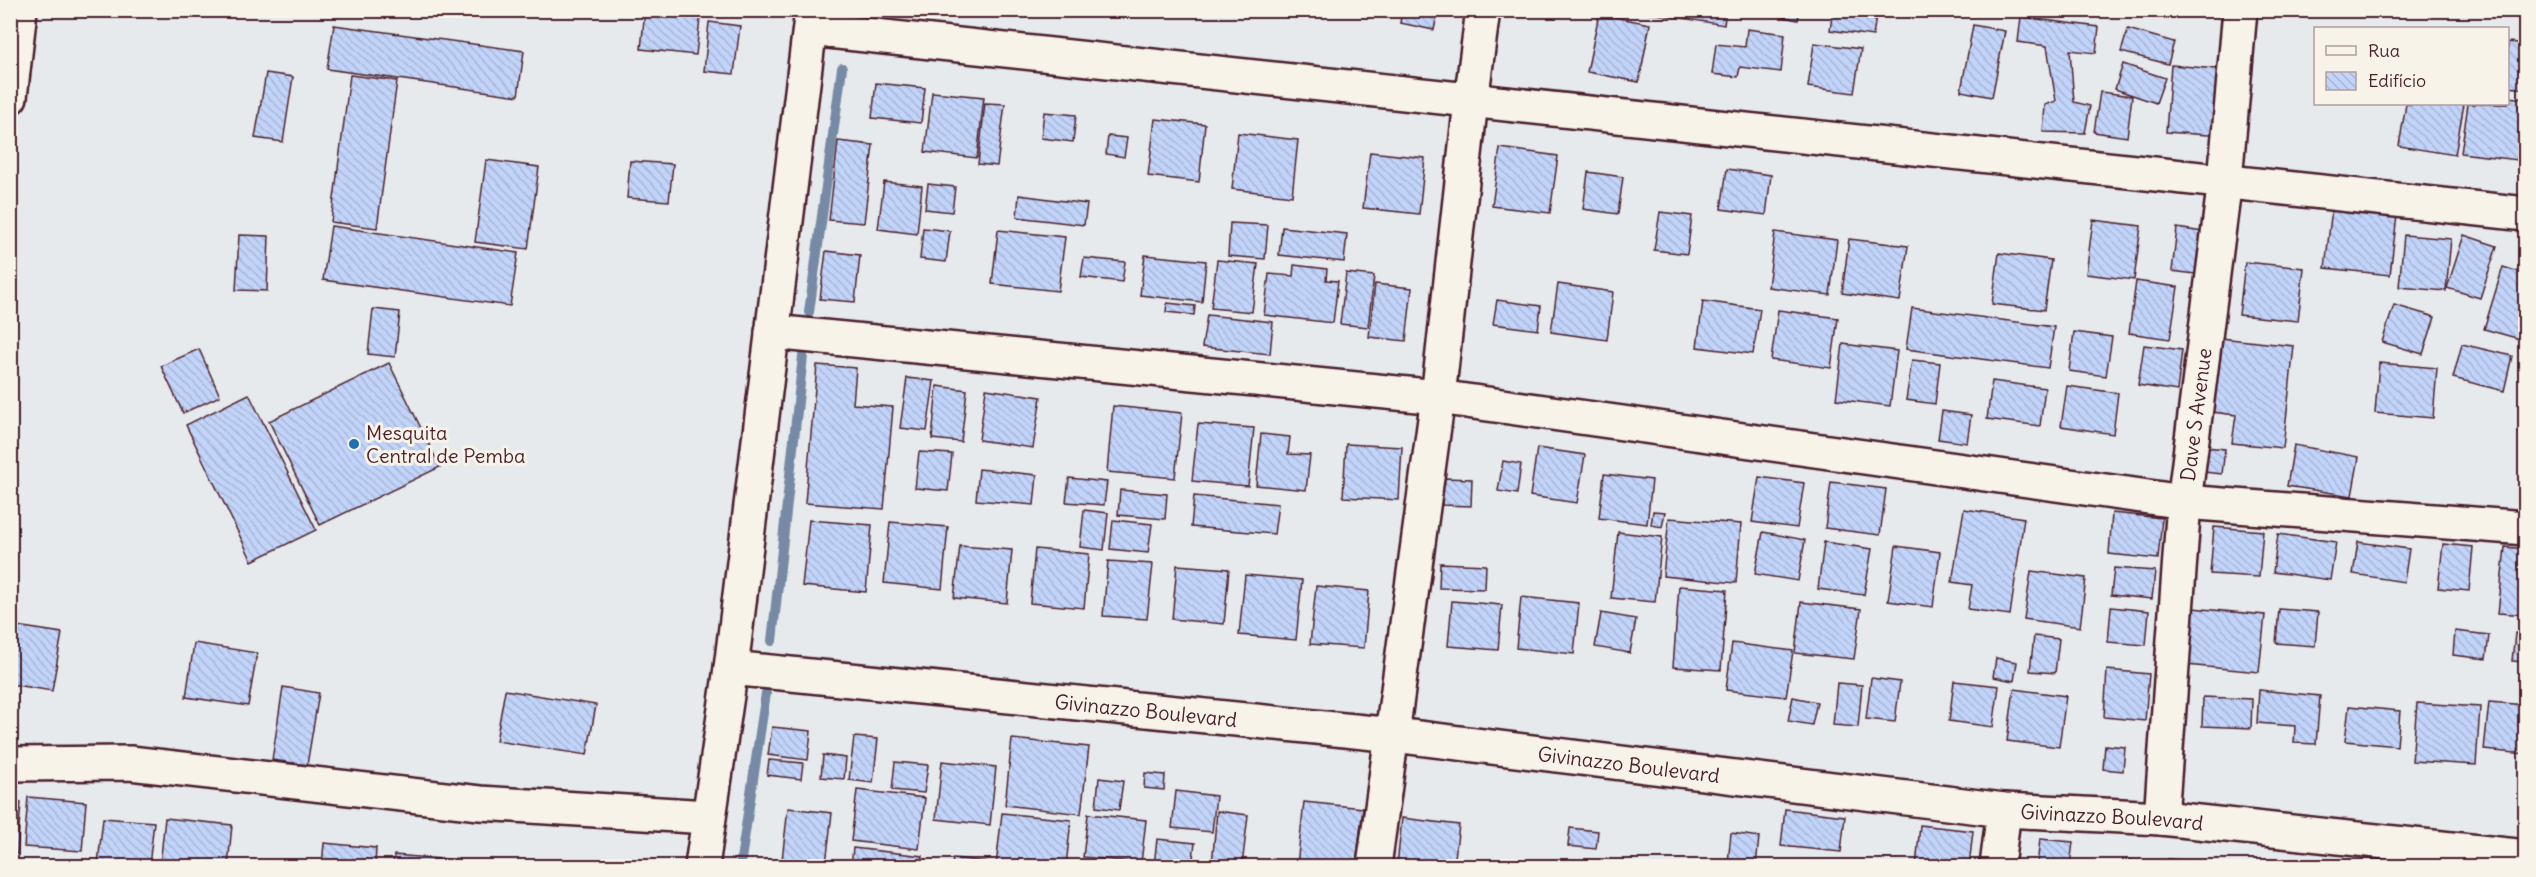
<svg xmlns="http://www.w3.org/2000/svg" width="2536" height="877" font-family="Delius,sans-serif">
	<defs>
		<pattern id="building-back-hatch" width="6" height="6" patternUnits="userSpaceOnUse" patternTransform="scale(1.5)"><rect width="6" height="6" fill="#c2d4fa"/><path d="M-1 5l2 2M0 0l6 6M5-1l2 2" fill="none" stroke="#a8b6d6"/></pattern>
	</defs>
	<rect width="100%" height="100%" fill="#e7eaed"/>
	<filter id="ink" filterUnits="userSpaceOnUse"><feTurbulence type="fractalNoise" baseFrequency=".0167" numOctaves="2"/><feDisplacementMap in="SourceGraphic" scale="12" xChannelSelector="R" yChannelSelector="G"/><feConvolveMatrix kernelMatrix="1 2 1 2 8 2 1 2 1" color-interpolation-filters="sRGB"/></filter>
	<g filter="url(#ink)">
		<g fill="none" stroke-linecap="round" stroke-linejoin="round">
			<!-- stream -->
			<g stroke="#778aa5" stroke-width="10">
				<path d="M809 312 842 68"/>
				<path d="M772 641 803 356"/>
				<path d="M740 866 766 693"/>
			</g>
		</g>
		<!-- building -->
		<g fill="url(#building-back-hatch)" stroke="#4a1f2b" stroke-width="1.5">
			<path d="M645 10H701L696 55 641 49Z"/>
			<path d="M1402 10H1438L1434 30 1400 23Z"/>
			<path d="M1633 10H1726L1724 25Z"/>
			<path d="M1752 10H1800L1798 20Z"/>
			<path d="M1833 10H1877L1873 36 1830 30Z"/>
			<path d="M2492 10H2526V17Z"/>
			<path d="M1599 14 1650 24 1639 82 1587 72Z"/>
			<path d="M2021 17 2099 27 2096 53 2070 50 2074 102 2090 106 2085 133 2043 132 2045 105 2056 101 2047 46 2018 42Z"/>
			<path d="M709 22 740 26 734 74 704 71Z"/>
			<path d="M334 25 524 51 518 96 327 69Z"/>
			<path d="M1973 25 2005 31 1992 97 1961 91Z"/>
			<path d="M1747 29 1785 34 1781 72 1740 67 1738 77 1712 74 1716 44 1745 47Z"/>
			<path d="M2128 29 2174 42 2168 64 2121 52Z"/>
			<path d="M2508 42 2526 44V89L2508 87Z"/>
			<path d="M1814 43 1861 49 1854 93 1808 87Z"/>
			<path d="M2123 64 2165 78 2156 103 2115 89Z"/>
			<path d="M2171 65 2228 70 2222 136 2166 132Z"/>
			<path d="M266 73 293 77 283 142 255 138Z"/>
			<path d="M350 75 397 81 377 228 331 222Z"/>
			<path d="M876 83 925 88 921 123 872 118Z"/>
			<path d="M932 92 984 97 977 158 925 152Z"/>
			<path d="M2100 92 2132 96 2127 137 2094 132Z"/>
			<path d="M2508 97 2526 99V161L2461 153 2468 104H2508Z"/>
			<path d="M985 103 1005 104 997 166 978 164Z"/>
			<path d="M2406 104H2464L2455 155 2399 146Z"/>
			<path d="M1044 112 1076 115 1073 142 1041 138Z"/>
			<path d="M1155 119 1205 124 1199 182 1148 176Z"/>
			<path d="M1238 133 1298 140 1292 196 1232 189Z"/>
			<path d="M1108 136 1127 138 1124 157 1106 154Z"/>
			<path d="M838 141 873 145 864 223 829 220Z"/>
			<path d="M1500 148 1558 156 1550 213 1492 206Z"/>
			<path d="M1370 152 1425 158 1419 214 1363 208Z"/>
			<path d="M486 160 539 167 528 249 475 242Z"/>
			<path d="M630 161 673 164 669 201 627 198Z"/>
			<path d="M1727 169 1771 175 1766 215 1721 209Z"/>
			<path d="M1588 172 1623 177 1618 214 1583 209Z"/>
			<path d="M884 182 922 186 917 234 878 229Z"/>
			<path d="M928 184 955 187 952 212 925 209Z"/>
			<path d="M1019 195 1087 204 1084 225 1017 217Z"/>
			<path d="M2332 208 2397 215 2390 275 2325 268Z"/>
			<path d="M1660 212 1692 216 1687 254 1654 250Z"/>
			<path d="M2093 220 2141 226 2134 280 2086 274Z"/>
			<path d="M1230 223 1268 225 1265 259 1228 256Z"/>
			<path d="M331 226 518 253 510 306 323 280Z"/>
			<path d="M1282 227 1347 234 1344 262 1279 255Z"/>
			<path d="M923 228 950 231 946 262 920 259Z"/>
			<path d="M2177 228 2209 233 2203 275 2172 271Z"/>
			<path d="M998 230 1065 237 1058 291 992 284Z"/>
			<path d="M1775 232 1837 240 1830 295 1768 287Z"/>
			<path d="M239 235 269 236 267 291 236 290Z"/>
			<path d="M2404 235 2451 239 2446 291 2399 287Z"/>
			<path d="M2464 235 2497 246 2480 298 2447 288Z"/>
			<path d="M1849 239 1908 246 1900 301 1842 293Z"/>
			<path d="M826 251 860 255 855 302 820 299Z"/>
			<path d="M1999 253 2051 260 2044 310 1992 304Z"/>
			<path d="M1145 255 1206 261 1202 302 1140 295Z"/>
			<path d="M1084 258 1125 262 1122 282 1081 277Z"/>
			<path d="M1217 260 1258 264 1252 312 1211 308Z"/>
			<path d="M2245 262 2304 268 2298 321 2239 315Z"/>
			<path d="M1294 265 1327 269 1326 280 1338 281 1333 323 1264 315 1269 274 1293 276Z"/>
			<path d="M2503 267 2526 274V320L2520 339 2484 329Z"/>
			<path d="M1346 273 1374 276 1368 327 1340 324Z"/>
			<path d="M2136 281 2178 287 2170 339 2129 333Z"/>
			<path d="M1375 284 1412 288 1406 341 1369 337Z"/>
			<path d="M1558 284 1613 292 1607 340 1551 332Z"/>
			<path d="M1497 300 1541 306 1538 330 1493 324Z"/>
			<path d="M1703 301 1760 309 1753 354 1697 347Z"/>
			<path d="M1167 303 1195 306 1194 315 1166 312Z"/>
			<path d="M2394 305 2435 317 2423 354 2382 342Z"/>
			<path d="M1912 308 2054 327 2048 368 1906 349Z"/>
			<path d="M373 309 400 312 395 357 368 354Z"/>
			<path d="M1778 310 1838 318 1831 368 1771 360Z"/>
			<path d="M1207 315 1273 322 1270 354 1202 347Z"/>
			<path d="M2074 332 2112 337 2106 376 2069 371Z"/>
			<path d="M2220 338 2294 346 2283 448 2232 443 2236 415 2212 412Z"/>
			<path d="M1843 344 1897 351 1890 406 1836 399Z"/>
			<path d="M2462 344 2512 356 2504 391 2453 378Z"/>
			<path d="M2144 345 2182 350 2177 391 2138 385Z"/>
			<path d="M199 349 220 396 183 413 161 366Z"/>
			<path d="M1912 360 1940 363 1935 404 1906 400Z"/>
			<path d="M389 363 440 467 320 525 269 421Z"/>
			<path d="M2379 363 2437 368 2433 418 2375 413Z"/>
			<path d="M817 365 856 368 853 404 893 407 884 509 805 503Z"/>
			<path d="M907 378 934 381 927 431 900 428Z"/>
			<path d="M1992 381 2045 388 2040 426 1987 419Z"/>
			<path d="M937 386 967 390 961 442 932 439Z"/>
			<path d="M2067 386 2118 393 2113 434 2061 426Z"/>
			<path d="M986 389 1041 397 1033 448 979 440Z"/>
			<path d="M249 394 316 530 252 561 186 425Z"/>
			<path d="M1113 406 1182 413 1175 478 1107 472Z"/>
			<path d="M1942 411 1971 415 1967 443 1938 439Z"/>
			<path d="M1198 424 1254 428 1248 486 1192 481Z"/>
			<path d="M1261 434 1290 437 1288 454 1310 455 1306 490 1256 485Z"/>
			<path d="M1346 444 1402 447 1399 500 1343 497Z"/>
			<path d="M2294 445 2359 457 2352 496 2287 486Z"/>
			<path d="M2196 446 2225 449 2222 474 2194 471Z"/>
			<path d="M1537 448 1585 455 1577 503 1530 496Z"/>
			<path d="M919 452 952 454 948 491 915 488Z"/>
			<path d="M1503 461 1521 464 1517 494 1498 491Z"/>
			<path d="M979 469 1037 475 1034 505 976 500Z"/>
			<path d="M1604 474 1652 480 1647 524 1599 518Z"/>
			<path d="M1759 477 1804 483 1797 528 1752 522Z"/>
			<path d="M1069 478 1107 482 1104 505 1066 502Z"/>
			<path d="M1444 478 1472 479 1471 506 1442 505Z"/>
			<path d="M1831 482 1886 489 1880 535 1825 528Z"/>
			<path d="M1120 490 1167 494 1165 519 1118 515Z"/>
			<path d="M1194 496 1278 504 1274 534 1191 527Z"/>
			<path d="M1964 509 2024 518 2010 615 1968 609 1972 585 1952 582Z"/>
			<path d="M1084 510 1108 513 1104 550 1080 547Z"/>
			<path d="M1653 511 1665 512 1662 527 1651 525Z"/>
			<path d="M2112 513 2162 518 2158 559 2109 554Z"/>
			<path d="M1669 518 1741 524 1736 583 1663 576Z"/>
			<path d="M809 520 872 525 866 592 802 586Z"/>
			<path d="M1113 520 1152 524 1148 553 1110 549Z"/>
			<path d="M890 522 948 527 942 589 884 583Z"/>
			<path d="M2214 527 2263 531 2259 577 2210 574Z"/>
			<path d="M1618 532 1662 537 1655 602 1611 598Z"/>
			<path d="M1763 532 1805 540 1798 581 1755 574Z"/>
			<path d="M2278 534 2336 542 2330 580 2273 572Z"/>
			<path d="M1824 542 1872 549 1864 595 1818 589Z"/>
			<path d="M2358 542 2409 549 2404 582 2353 574Z"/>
			<path d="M2443 544 2473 547 2469 591 2438 588Z"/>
			<path d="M960 546 1012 550 1007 603 954 598Z"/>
			<path d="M1896 546 1940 552 1933 607 1888 601Z"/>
			<path d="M2505 547 2526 549V615L2498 613Z"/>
			<path d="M1035 549 1089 554 1084 608 1030 603Z"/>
			<path d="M1108 561 1153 564 1147 619 1103 616Z"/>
			<path d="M1440 563 1486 565 1485 589 1439 588Z"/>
			<path d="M1177 565 1229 569 1224 624 1172 619Z"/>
			<path d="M2114 568 2155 571 2152 599 2111 595Z"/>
			<path d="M2031 571 2086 578 2080 627 2024 619Z"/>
			<path d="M1245 575 1302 580 1296 640 1239 635Z"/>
			<path d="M1316 586 1369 591 1364 648 1310 644Z"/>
			<path d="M1679 586 1727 590 1721 670 1673 667Z"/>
			<path d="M1521 597 1579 603 1574 654 1516 648Z"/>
			<path d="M1452 601 1502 605 1498 650 1448 646Z"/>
			<path d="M1801 602 1861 609 1854 659 1795 653Z"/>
			<path d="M2111 607 2149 611 2146 645 2108 642Z"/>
			<path d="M2192 608 2265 615 2259 672 2186 665Z"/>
			<path d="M2279 609 2318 612 2315 646 2276 643Z"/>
			<path d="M1601 613 1636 619 1630 653 1595 647Z"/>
			<path d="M10 625 62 633 52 691 10 684Z"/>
			<path d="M2455 631 2489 635 2486 659 2453 655Z"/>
			<path d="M2515 633 2526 634V662L2512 661Z"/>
			<path d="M2034 636 2059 639 2055 673 2030 671Z"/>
			<path d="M194 643 257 653 248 706 186 697Z"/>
			<path d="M1732 643 1793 651 1786 697 1726 690Z"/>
			<path d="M1996 658 2017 662 2014 681 1993 677Z"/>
			<path d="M2107 670 2149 674 2145 721 2104 717Z"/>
			<path d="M1871 678 1900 682 1895 722 1866 719Z"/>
			<path d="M1954 681 1999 686 1993 727 1949 721Z"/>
			<path d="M1837 683 1862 685 1858 727 1833 725Z"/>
			<path d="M283 687 319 693 307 765 272 760Z"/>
			<path d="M2014 689 2066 696 2059 747 2007 741Z"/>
			<path d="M505 690 596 705 587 755 496 741Z"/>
			<path d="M2259 690 2320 696 2316 744 2294 743 2295 726 2257 723Z"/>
			<path d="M1793 697 1817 702 1812 725 1788 721Z"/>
			<path d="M2203 697 2252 699 2251 728 2202 726Z"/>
			<path d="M2489 702 2526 705V754L2484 750Z"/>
			<path d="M2417 703 2480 707 2476 765 2412 761Z"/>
			<path d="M2349 706 2400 711 2397 746 2345 741Z"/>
			<path d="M772 727 811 731 808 760 768 755Z"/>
			<path d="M854 737 878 739 873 783 849 780Z"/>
			<path d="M1012 739 1089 747 1081 814 1005 805Z"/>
			<path d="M2105 745 2125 747 2123 771 2103 769Z"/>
			<path d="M823 755 846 758 844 779 821 777Z"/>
			<path d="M769 760 803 763 801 779 767 775Z"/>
			<path d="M942 761 996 767 990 825 936 819Z"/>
			<path d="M895 762 928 765 924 793 892 790Z"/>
			<path d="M1145 773 1165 775 1164 790 1144 788Z"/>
			<path d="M1099 778 1123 781 1119 810 1096 807Z"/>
			<path d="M857 790 925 798 919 849 851 841Z"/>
			<path d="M1176 791 1216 796 1212 832 1172 828Z"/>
			<path d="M28 797 86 802 82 851 24 847Z"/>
			<path d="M10 801 21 802 17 854H10Z"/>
			<path d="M1304 802 1363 808 1356 866 1297 865Z"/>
			<path d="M788 808 832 813 826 864 782 860Z"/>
			<path d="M1785 809 1845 816 1841 852 1781 846Z"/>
			<path d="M1217 811 1248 815 1242 866 1212 864Z"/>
			<path d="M1002 813 1071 820 1066 866H996Z"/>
			<path d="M1088 814 1146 820 1141 863 1083 857Z"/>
			<path d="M103 818 154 822 149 866 98 864Z"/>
			<path d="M165 818 232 825 228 866H160Z"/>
			<path d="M1402 818 1459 825 1454 866H1397Z"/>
			<path d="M1920 825 1973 831 1969 866H1916Z"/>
			<path d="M1570 828 1598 831 1596 849 1568 846Z"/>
			<path d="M1731 833 1759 837 1756 866 1728 863Z"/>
			<path d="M1157 839 1195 843 1192 866H1154Z"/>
			<path d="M2040 839 2073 842 2070 866H2037Z"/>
			<path d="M324 843 376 848 375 866H322Z"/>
			<path d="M853 848 923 856 921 866H851Z"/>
			<path d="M394 855 452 860 451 866H393Z"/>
			<path d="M953 858 987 862V866H952Z"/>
			<path d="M2168 859 2221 864 2220 866H2168Z"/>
			<path d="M2129 860 2143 862 2142 866H2128Z"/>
		</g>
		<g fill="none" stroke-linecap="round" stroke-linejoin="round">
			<defs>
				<g id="street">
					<path d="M810 29 2526 214"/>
					<path d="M10 97 20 10"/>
					<path d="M772 332 1438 397 2184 502 2526 528"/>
					<path id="s1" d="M731 668 1394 735 2004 810 2161 818 2526 857"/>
					<path d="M10 764 130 763 480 803 708 817"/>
					<path id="s2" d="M2161 818 2184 502 2225 180 2240 10"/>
					<path d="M1374 866 1438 397 1471 101 1483 10"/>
					<path d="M1997 866 2004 810"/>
				</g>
				<path id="secondary" d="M702 866 731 668 812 10"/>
			</defs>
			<!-- street casing -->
			<use href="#street" stroke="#4a1f2b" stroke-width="38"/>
			<!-- secondary casing -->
			<use href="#secondary" stroke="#4a1f2b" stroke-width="38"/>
			<!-- street -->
			<use href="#street" stroke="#f7f3e8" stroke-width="33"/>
			<!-- secondary -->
			<use href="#secondary" stroke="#f7f3e8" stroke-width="33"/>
		</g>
	</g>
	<!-- markers -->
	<circle fill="#1f6fb2" stroke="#f7f3e8" stroke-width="2" cx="354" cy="444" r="6"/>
	<g text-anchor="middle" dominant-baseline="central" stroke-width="6" stroke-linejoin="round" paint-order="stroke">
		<!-- street labels -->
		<g font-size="20" fill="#4a1f2b" stroke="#f7f3e8">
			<text stroke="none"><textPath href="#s2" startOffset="405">Dave S Avenue</textPath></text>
			<text stroke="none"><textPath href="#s1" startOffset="417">Givinazzo Boulevard</textPath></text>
			<text stroke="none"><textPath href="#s1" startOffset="903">Givinazzo Boulevard</textPath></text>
			<text stroke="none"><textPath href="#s1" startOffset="1389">Givinazzo Boulevard</textPath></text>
		</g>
		<!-- poi labels -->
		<g font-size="20" fill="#4a1f2b" stroke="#f7f3e8" text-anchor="start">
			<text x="366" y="432">Mesquita<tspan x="366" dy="23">Central de Pemba</tspan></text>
		</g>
	</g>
	<!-- margin -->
	<rect width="2536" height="877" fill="none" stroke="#f7f3e8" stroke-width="36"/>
	<rect x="18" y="18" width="2500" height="841" fill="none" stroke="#4a1f2b" stroke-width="2" filter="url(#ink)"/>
	<!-- legend -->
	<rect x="2314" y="27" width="195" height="78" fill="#f7f3e8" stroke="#b29e9c" stroke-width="1.5"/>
	<rect x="2326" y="46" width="30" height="9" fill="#f7f3e8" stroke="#b29e9c" stroke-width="1.5"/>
	<text x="2368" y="57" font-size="18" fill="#4a1f2b">Rua</text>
	<rect x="2326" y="72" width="30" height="18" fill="url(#building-back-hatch)" stroke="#b29e9c" stroke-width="1.5"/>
	<text x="2368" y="87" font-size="18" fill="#4a1f2b">Edifício</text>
</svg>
